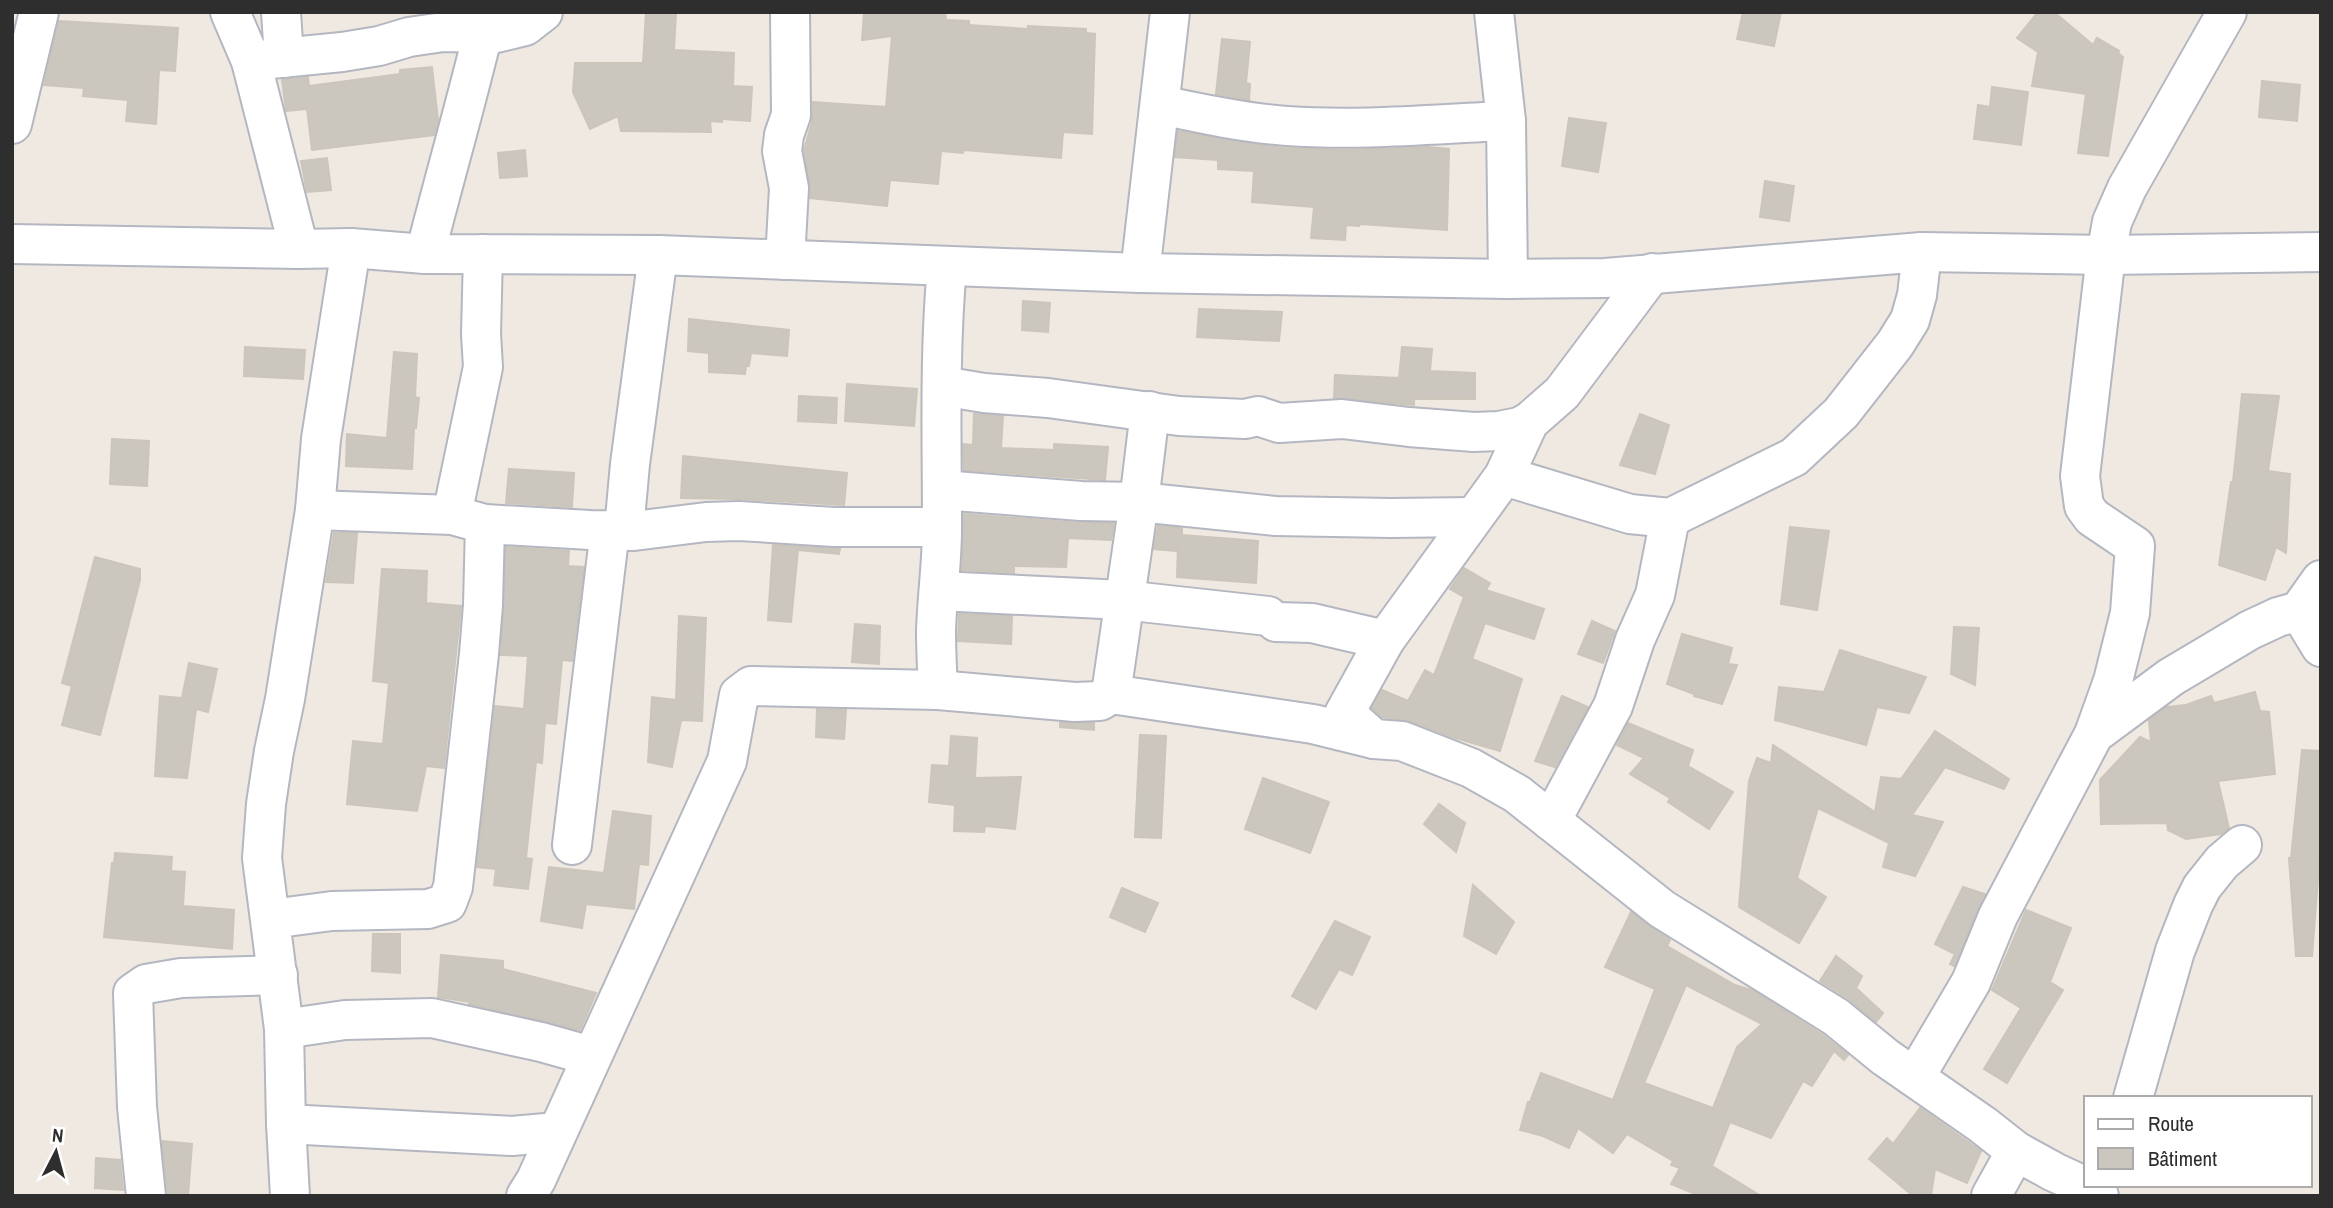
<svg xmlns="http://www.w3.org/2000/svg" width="2333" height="1208" font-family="'Archivo Narrow',sans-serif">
	<rect width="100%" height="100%" fill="#efe9e1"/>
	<!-- building -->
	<g fill="#cbc7bf" stroke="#cbc5ba" stroke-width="2" fill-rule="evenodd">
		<path d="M646 12H676L674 50 734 53 733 86 752 87 750 121 722 119V122L710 121 711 132 621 131 618 116 590 129 573 92 575 63H643Z"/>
		<path d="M864 12H945L946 20 969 21V25L1028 29V26L1086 29V33L1095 34 1092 134 1063 132 1061 158 964 150 963 153 941 151 938 184 890 180 887 206 810 198V184L804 150 812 122 813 102 886 107 892 36 862 40Z"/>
		<path d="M1743 12H1781L1774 46 1737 39Z"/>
		<path d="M2038 12H2054L2093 45 2097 38 2119 51 2118 53 2123 57 2108 156 2078 153 2086 94 2032 86 2038 52 2017 38Z"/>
		<path d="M59 21 178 28 175 71 159 70 156 124 126 121 128 100 83 96 84 88 44 85Z"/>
		<path d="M1222 39 1250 42 1246 83 1250 84 1249 100 1216 94Z"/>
		<path d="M432 67 438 120 434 135 312 150 307 109 286 111 282 80 308 77 309 86 400 74V70Z"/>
		<path d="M2262 81 2300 85 2297 121 2259 117Z"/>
		<path d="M1992 87 2028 92 2021 145 1974 139 1978 105 1990 107Z"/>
		<path d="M1569 118 1606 123 1598 172 1562 166Z"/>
		<path d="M1178 131 1236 142 1285 148 1342 150 1427 147 1449 149 1447 230 1360 224 1359 226 1346 225 1345 240 1311 238 1314 207 1252 202 1254 171 1218 169V160L1175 157Z"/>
		<path d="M525 150 527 176 500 178 498 153Z"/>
		<path d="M327 158 331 190 307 192 301 161Z"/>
		<path d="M1765 181 1794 186 1789 221 1760 217Z"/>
		<path d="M1023 301 1050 303 1048 332 1022 330Z"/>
		<path d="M1199 309 1282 312 1279 341 1197 337Z"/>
		<path d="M689 319 789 330 787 356 751 353 749 366H746L745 374 709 372V353L688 351Z"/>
		<path d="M245 347 305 350 303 379 244 376Z"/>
		<path d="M1402 347 1432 349 1430 371 1475 373V399H1414V405L1334 398 1335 375 1399 378Z"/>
		<path d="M394 352 417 354 415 397 419 398 416 428H414L412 469 346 466 347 434 387 438Z"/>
		<path d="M847 384 917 389 914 426 845 421Z"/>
		<path d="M2242 394 2279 396 2268 471 2290 474 2286 553 2276 547 2265 580 2219 565 2231 482H2233Z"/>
		<path d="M799 396 837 398 836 423 798 421Z"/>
		<path d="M974 414 1003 416 1001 448 1054 450V444L1108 447 1105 480 964 470 963 444 973 445Z"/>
		<path d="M1640 414 1669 425 1655 474 1620 465Z"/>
		<path d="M112 439 149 441 147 486 110 484Z"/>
		<path d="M683 456 847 473 844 505 740 499 681 498Z"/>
		<path d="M509 469 574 473 572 507 506 503Z"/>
		<path d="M964 514 1079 523H1114L1111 540 1068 538 1066 567 1014 566V573L962 570Z"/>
		<path d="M1158 526 1182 528V535L1258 541 1256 583 1177 577 1178 543 1176 551 1154 549Z"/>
		<path d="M1790 527 1829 531 1817 610 1781 604Z"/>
		<path d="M334 533H357L353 583 326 582Z"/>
		<path d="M773 545 840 549 839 554 798 550 791 622 768 620Z"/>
		<path d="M506 547 569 551 568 566 584 567 572 661 562 660 556 724 545 723 542 763 536 762 526 858 532 859 528 889 494 885 496 869 477 867 495 706 524 709 528 656 501 655Z"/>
		<path d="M95 557 140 569V580L100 735 62 725 72 686 62 683Z"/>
		<path d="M1464 568 1490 583 1486 590 1544 609 1534 639 1485 623 1472 659 1522 679 1500 751 1452 737 1410 721 1382 717 1372 708 1382 690 1408 701 1425 670 1434 675 1464 597 1450 589Z"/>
		<path d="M382 569 427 571 426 603 461 606 444 768 426 766 417 811 347 804 353 741 383 744 389 683 373 681Z"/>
		<path d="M959 614 1012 616 1011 644 958 641Z"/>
		<path d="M679 616 706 618 702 721 681 720 672 767 648 762 652 697 676 700Z"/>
		<path d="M1592 621 1615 631 1603 663 1578 654Z"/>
		<path d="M855 624 880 626 879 664 852 662Z"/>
		<path d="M1954 627 1979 628 1975 685 1951 674Z"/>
		<path d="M1682 634 1732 648 1728 664 1737 665 1722 704 1694 696V694L1667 684Z"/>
		<path d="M1840 650 1926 677 1909 713 1877 707 1866 745 1775 720 1779 687 1824 692Z"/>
		<path d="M189 663 217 669 208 712 196 709 187 778 155 776 160 696 182 698Z"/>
		<path d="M2255 692 2260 711 2269 712 2275 774 2218 781 2229 828 2221 834 2186 839 2168 830 2167 823 2101 824 2100 780 2140 737 2151 742 2149 720 2167 707 2186 705 2211 696 2214 703Z"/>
		<path d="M1562 696 1588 707 1555 767 1535 761Z"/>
		<path d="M817 709 846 710 844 739 816 737Z"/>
		<path d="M1060 723H1094V730L1060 727Z"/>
		<path d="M1628 723 1693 750 1688 766 1733 792 1709 829 1668 802 1670 798 1630 774 1644 758 1617 745Z"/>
		<path d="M1935 731 2009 779 2004 789 1945 767 1912 815 1943 822 1915 876 1883 867 1889 843 1818 808 1797 878 1826 897 1799 943 1739 907 1749 781 1757 758 1771 763 1773 745 1875 812 1881 777 1901 779Z"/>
		<path d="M1140 735 1166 736 1161 838 1135 837Z"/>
		<path d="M951 736 977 738 975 778 1021 777 1015 829 985 826 984 832 954 831 955 805 929 802 932 765 949 766Z"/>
		<path d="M2302 750 2321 751V840L2312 956H2296L2289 858H2291Z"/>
		<path d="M1263 778 1329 802 1310 853 1245 829Z"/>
		<path d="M1439 804 1465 823 1456 852 1424 824Z"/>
		<path d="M613 811 651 816 648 865 639 864 634 909 586 904 582 928 541 921 549 867 604 873Z"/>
		<path d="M115 853 172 857 171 871 185 872 183 906 234 910 232 949 104 937 112 863H114Z"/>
		<path d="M1473 885 1514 922 1496 954 1464 936Z"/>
		<path d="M1963 887 1985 894 1954 966 1950 964 1955 954 1935 944Z"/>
		<path d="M1122 888 1158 903 1145 932 1110 917Z"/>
		<path d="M2026 910 2071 928 2050 982 2063 990 2007 1083 1984 1069 2021 1008 1992 990Z"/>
		<path d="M1631 912 1670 940 1667 946 1735 985 1751 990 1823 1035 1848 1055 1844 1060 1834 1051 1812 1086 1803 1081 1771 1138 1730 1122 1712 1166 1761 1196H1700L1671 1184 1680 1168 1671 1165 1673 1161 1627 1134 1613 1153 1578 1128 1569 1148 1543 1136 1520 1130 1528 1102H1530L1541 1073 1613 1100 1655 989 1605 967ZM1686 985 1762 1024 1737 1047 1713 1108 1644 1083Z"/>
		<path d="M1335 921 1370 937 1352 975 1339 969 1316 1009 1292 996Z"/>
		<path d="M373 934H400V973L372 971Z"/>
		<path d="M441 955 503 961V969L596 993 580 1030 469 1004 470 1002 438 997Z"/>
		<path d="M1836 956 1862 976 1856 988 1883 1013 1876 1022 1850 1000 1820 981Z"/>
		<path d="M1920 1108 1981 1151 1967 1183 1935 1169 1931 1196H1913L1869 1159 1887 1138 1893 1144Z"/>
		<path d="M162 1141 192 1144 188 1196H168Z"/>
		<path d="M96 1158 120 1160 123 1190 95 1188Z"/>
	</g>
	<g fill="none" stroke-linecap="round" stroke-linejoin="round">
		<defs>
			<g id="minor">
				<path d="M230 12 251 61 299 249"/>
				<path d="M281 12 284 58"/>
				<path d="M1494 12 1506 121 1508 279"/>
				<path d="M251 61 342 52 379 46 409 37 443 32 496 33 525 26 543 12"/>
				<path d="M1161 105C1202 114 1245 123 1287 126 1360 131 1433 124 1506 121"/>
				<path d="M12 124 39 12"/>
				<path d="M425 254C444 180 465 107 483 33"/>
				<path d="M785 260 789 188 782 151 784 135 791 115 790 12"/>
				<path d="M1140 273 1170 12"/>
				<path d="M942 386 984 393 1048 398 1179 416 1245 419 1258 416 1279 423 1342 419 1409 427 1474 432 1499 431 1519 427 1529 422"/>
				<path d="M1504 476 1630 514 1670 518 1794 457 1841 413 1895 344 1910 320 1917 295 1922 252"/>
				<path d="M942 490 1081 501 1139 502 1275 516 1391 518 1473 517"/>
				<path d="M315 510 452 515 485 524 590 530 634 531 706 522 739 521 834 527H942"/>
				<path d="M452 515 483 367 481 334 483 254"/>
				<path d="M624 530 630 464 658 255"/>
				<path d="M939 591 1123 600 1268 616"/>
				<path d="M2299 611 2321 647"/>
				<path d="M2299 611 2321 580"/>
				<path d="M1276 622 1312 623 1385 640"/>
				<path d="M938 690C937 670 936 650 936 631 937 597 942 563 942 529 942 442 939 353 947 267"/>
				<path d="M1111 694 1139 502 1150 411"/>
				<path d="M1344 714 1385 640 1504 476 1529 422 1562 393 1652 273"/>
				<path d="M1356 723 1374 739 1402 741 1471 768 1517 794 1662 909 1836 1017 1885 1057 1983 1125 2016 1151 2054 1172 2093 1190 2099 1196"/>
				<path d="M2094 734 2113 681 2130 613 2135 546 2092 517 2084 506 2080 476 2106 255 2112 222 2127 188 2227 12"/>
				<path d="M1551 821 1613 706 1635 640 1655 595 1670 518"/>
				<path d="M572 845 610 530"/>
				<path d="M271 919 332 911 428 909 447 903 453 887 479 654 483 605 485 524"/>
				<path d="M284 1029 345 1020 432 1018 541 1042 591 1056"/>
				<path d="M1915 1077 1971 982 1998 916 2094 734 2171 677 2250 630 2278 617 2299 611 2321 613"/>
				<path d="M2133 1098 2175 951 2193 905 2202 887 2222 862 2242 845"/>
				<path d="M286 1124 512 1136 557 1132"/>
				<path d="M146 1196 137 1107 133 993 146 984 181 978 278 975"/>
				<path d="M290 1196 286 1124 284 1029 262 858 266 804 274 751 285 699 315 510 321 439 351 248"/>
				<path d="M526 1196 536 1180 727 761 739 695 751 686 938 690 1075 702 1100 701 1111 694 1313 724 1374 739"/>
				<path d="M1991 1196 2016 1151"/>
			</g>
			<path id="tertiary" d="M12 244 299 249 351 248 425 254 658 255 1140 273 1508 279 1605 278 1922 252 2106 255 2321 252"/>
		</defs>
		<!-- minor casing -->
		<use href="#minor" stroke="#b4b7c1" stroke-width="42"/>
		<!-- tertiary casing -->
		<use href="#tertiary" stroke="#b4b7c1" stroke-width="42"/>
		<!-- minor -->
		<use href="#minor" stroke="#fff" stroke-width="38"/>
		<!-- tertiary -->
		<use href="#tertiary" stroke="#fff" stroke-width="38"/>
	</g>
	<!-- border -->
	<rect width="2333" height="1208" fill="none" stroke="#2e2e2e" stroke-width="28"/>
	<!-- legend -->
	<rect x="2084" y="1096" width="228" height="91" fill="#ffffff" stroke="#ababab" stroke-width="2"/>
	<rect x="2098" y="1119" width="35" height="10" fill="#ffffff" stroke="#ababab" stroke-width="2"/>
	<text x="2148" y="1131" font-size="21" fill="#2e2e2e">Route</text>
	<rect x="2098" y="1148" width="35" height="21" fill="#cbc7bf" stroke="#ababab" stroke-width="2"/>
	<text x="2148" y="1166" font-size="21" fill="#2e2e2e">Bâtiment</text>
	<!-- north arrow -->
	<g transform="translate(56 1152) rotate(6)" stroke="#ffffff" stroke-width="5" paint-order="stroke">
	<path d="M0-5L12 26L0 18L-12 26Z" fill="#2e2e2e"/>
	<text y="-10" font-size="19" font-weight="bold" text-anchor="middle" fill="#2e2e2e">N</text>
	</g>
</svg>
